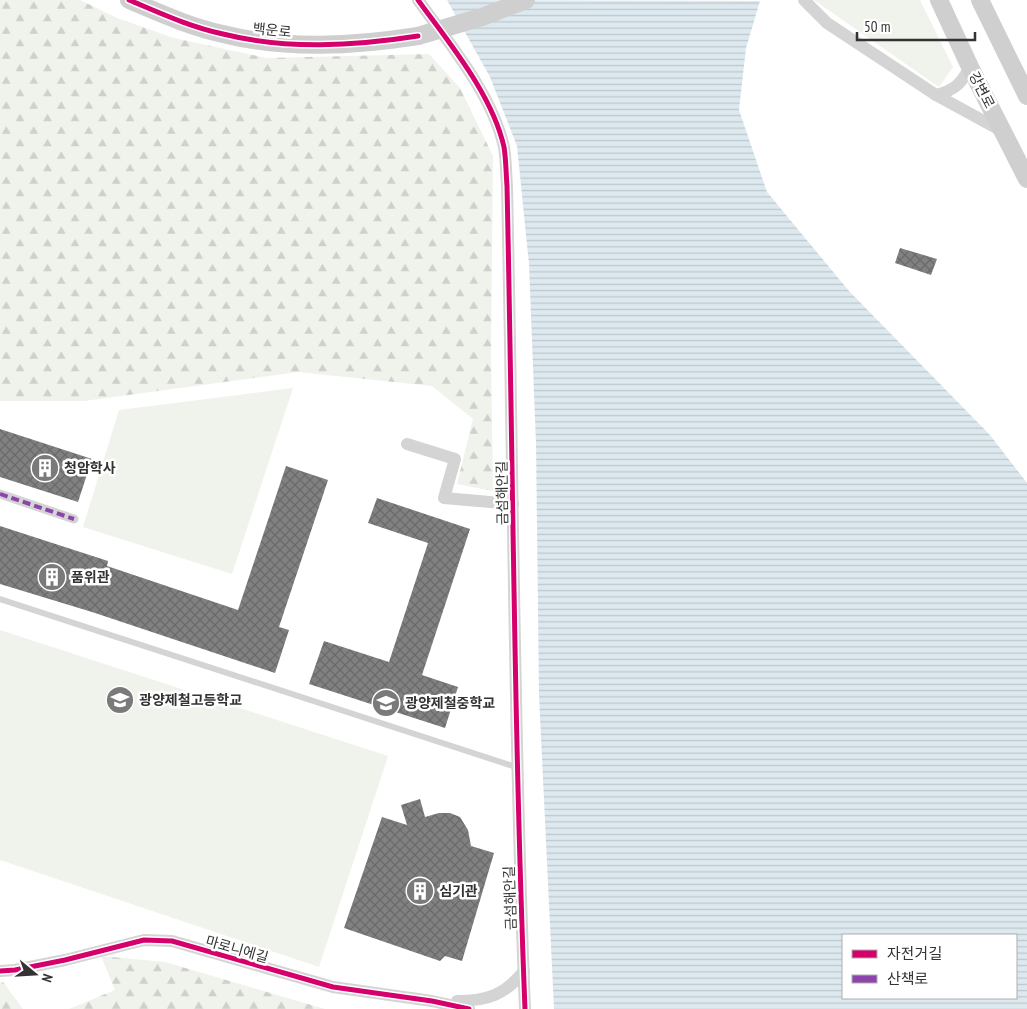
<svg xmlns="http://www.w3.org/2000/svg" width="1027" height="1009" font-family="'PT Sans Narrow','Noto Sans KR',sans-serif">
	<defs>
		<pattern id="forest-firs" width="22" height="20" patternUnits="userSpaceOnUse" patternTransform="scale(1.25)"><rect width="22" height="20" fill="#f0f2ec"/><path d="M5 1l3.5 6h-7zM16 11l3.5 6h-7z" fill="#ced0cb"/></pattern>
		<pattern id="water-rules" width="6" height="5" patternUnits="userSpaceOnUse" patternTransform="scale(1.25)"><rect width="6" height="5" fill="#dde9ef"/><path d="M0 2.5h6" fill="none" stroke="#bec8cd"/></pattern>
		<pattern id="building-cross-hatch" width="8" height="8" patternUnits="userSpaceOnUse" patternTransform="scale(1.25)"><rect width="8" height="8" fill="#818181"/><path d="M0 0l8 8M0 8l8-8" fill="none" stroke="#6a6a6a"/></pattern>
	</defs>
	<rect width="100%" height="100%" fill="#fff"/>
	<!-- forest -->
	<g fill="url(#forest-firs)">
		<path d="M0 0H80L117 18 174 38 267 58 429 54 460 88 493 156 491 355 493 491 457 484 473 419 432 386 298 372 84 401H0Z"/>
		<path d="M101 956 165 962 325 1009H69L115 990Z"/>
		<path d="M0 982H3L23 1009H0Z"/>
	</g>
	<!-- park -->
	<g fill="#f0f2ec">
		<path d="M814 0H920L953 67 939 87Z"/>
		<path d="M293 388 232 574 83 527 119 410Z"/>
		<path d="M0 630 388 756 319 967 0 860Z"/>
	</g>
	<!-- water -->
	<path fill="url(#water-rules)" fill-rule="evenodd" d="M447 0 760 1 746 48 739 110 767 192 849 291 990 435 1027 483V1009H554L539 695 536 444 529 264 517 146 490 77ZM843 935H1016V998H843Z"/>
	<!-- building -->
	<g fill="url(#building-cross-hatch)">
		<path d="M900 248 937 259 931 275 895 263Z"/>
		<path d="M0 429 92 459 78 502 0 477Z"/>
		<path d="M286 466 328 480 279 627 289 630 275 673 92 612 0 584V526L108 561 107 566 238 610Z"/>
		<path d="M377 498 470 529 422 675 458 687 445 728 309 684 324 641 389 662 428 543 368 523Z"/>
		<path d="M420 799 425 817 439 813H450L460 817 468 830 471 846 494 853 462 961 445 956 440 961 344 928 382 817 407 825 401 805Z"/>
	</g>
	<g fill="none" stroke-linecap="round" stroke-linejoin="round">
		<!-- service -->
		<path stroke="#d4d4d4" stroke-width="6" d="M0 599 516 767"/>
		<!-- pedestrian -->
		<path stroke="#d4d4d4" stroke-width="9" d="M0 494 74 519"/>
		<!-- minor -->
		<g stroke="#d4d4d4" stroke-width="12">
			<path d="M418 0C449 43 492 94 504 147 506 159 506 173 507 186 513 460 514 735 525 1009"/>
			<path d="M804 0 827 23 936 95 1002 131"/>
			<path d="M936 95C955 90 961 84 970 67"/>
			<path d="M407 444 455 459 444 498 513 504"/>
			<path d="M0 971 15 970 65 960 144 940 172 941 333 987 432 1001 469 1009"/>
			<path d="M457 1001C487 1001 505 995 524 971"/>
		</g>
		<!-- secondary -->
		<g stroke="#cfcfcf" stroke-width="18">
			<path d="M129 0C160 13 190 27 223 34 287 50 354 46 418 36"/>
			<path d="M939 0 970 67 1027 179"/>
			<path d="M980 0 1027 96"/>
		</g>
		<!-- secondary-bridge -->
		<path stroke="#cfcfcf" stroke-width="18" d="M418 36 482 17 526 0"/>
		<!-- quiet -->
		<path stroke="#8e44ad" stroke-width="4" stroke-dasharray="8 4" stroke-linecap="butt" d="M0 494 74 519"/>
		<defs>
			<g id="cycleway">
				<path d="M129 0C160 13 190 27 223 34 287 50 354 46 418 36"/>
				<path d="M418 0C449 43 492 94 504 147 506 159 506 173 507 186 513 460 514 735 525 1009"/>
				<path d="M0 971 15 970 65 960 144 940 172 941 333 987 432 1001 469 1009"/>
			</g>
		</defs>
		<!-- cycleway casing -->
		<use href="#cycleway" stroke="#fff" stroke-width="8"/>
		<!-- cycleway -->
		<use href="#cycleway" stroke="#d6006c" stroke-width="5"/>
	</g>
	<!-- icons -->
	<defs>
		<symbol id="building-disc" viewBox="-11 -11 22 22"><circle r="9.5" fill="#7a7a7a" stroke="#fff"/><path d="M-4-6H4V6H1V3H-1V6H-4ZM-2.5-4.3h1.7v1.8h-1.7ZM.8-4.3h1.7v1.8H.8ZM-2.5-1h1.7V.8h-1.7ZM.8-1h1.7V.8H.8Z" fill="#fff"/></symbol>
		<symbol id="school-disc" viewBox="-11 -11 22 22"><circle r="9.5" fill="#7a7a7a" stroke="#fff"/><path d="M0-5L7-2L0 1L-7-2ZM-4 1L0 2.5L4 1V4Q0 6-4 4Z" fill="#fff"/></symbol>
	</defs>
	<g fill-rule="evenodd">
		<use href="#building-disc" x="29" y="452" width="32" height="32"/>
		<use href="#building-disc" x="36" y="561" width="32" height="32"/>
		<use href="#school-disc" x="104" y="684" width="32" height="32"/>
		<use href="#school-disc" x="370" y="687" width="32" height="32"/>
		<use href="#building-disc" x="404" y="875" width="32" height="32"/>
	</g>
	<g text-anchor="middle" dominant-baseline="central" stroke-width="5" stroke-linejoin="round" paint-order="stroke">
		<!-- street labels -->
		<g font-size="14" fill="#333" stroke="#fff">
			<text transform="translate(272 30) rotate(6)">백운로</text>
			<text transform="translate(982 90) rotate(63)">강변로</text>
			<text transform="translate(502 493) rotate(-91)">금섬해안길</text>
			<text transform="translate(510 898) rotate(-92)">금섬해안길</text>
			<text transform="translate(237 949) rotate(16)">마로니에길</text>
		</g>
		<!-- poi labels -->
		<g font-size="14" font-weight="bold" fill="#333" stroke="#fff" text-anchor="start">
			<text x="64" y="468">청암학사</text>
			<text x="71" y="577">품위관</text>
			<text x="139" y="700">광양제철고등학교</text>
			<text x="405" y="703">광양제철중학교</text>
			<text x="439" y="891">심기관</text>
		</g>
	</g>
	<!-- legend -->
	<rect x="842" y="934" width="175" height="65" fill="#ffffff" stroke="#adadad"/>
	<rect x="852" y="950" width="25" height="8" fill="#d6006c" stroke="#adadad"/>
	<text x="887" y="959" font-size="15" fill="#333333">자전거길</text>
	<rect x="852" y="975" width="25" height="8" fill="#8e44ad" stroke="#adadad"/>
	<text x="887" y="984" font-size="15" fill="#333333">산책로</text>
	<!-- north arrow -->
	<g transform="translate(35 974) rotate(108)" stroke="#ffffff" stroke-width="4" paint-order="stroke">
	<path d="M0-4L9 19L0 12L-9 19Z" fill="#333333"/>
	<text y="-8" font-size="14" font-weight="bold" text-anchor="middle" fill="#333333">N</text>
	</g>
	<!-- scale -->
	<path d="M857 32v8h118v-8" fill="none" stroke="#333333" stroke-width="2.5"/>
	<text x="864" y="32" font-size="15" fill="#333333" stroke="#ffffff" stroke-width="4" paint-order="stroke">50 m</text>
</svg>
